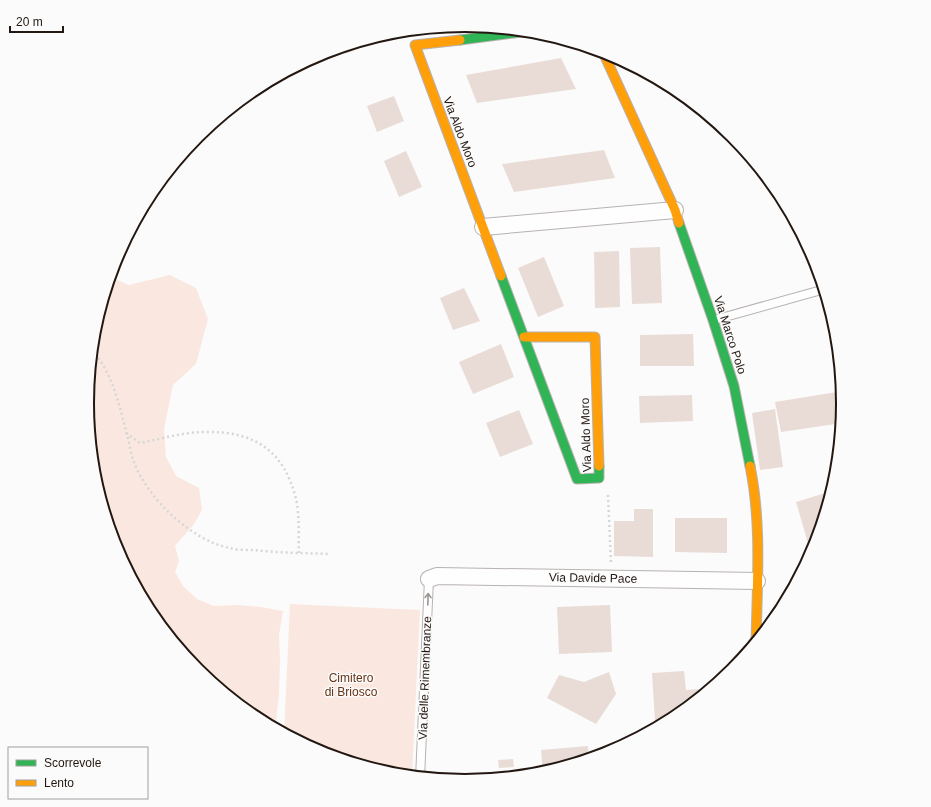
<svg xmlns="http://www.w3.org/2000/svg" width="931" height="807" font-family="Arial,sans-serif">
	<rect width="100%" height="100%" fill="#fbfbfb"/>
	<!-- green -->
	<g fill="#fae8e0">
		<path d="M170 275 196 288 208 319 196 364 173 385 164 429 166 457 176 476 199 488 202 510 194 524 175 546 179 561 175 572 183 586 197 599 214 606 237 605 261 607 283 611 279 635 280 659 279 694 276 722 270 726 255 718 198 671 151 614 116 548 94 477 87 403 94 329 110 277 129 285Z"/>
		<path d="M290 604 420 610 412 777 391 775 320 753 284 733Z"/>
	</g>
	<!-- building -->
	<g fill="#e9dcd6">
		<path d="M367 40 369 44 345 54 342 47Z"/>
		<path d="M561 58 576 89 477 103 466 75Z"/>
		<path d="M394 96 404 121 377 132 367 106Z"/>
		<path d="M604 150 615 178 514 192 502 164Z"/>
		<path d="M406 151 422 187 399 197 384 161Z"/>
		<path d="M660 247 662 303 632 304 630 248Z"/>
		<path d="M619 251 620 307 595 308 594 252Z"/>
		<path d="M544 257 564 306 538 317 518 268Z"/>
		<path d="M464 288 480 321 453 330 440 298Z"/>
		<path d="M693 334 694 366H640V335Z"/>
		<path d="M501 344 514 377 473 394 459 362Z"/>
		<path d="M837 392 842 419V423L781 432 775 402Z"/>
		<path d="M692 395 693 421 640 423 639 396Z"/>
		<path d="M775 409 783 467 760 470 752 413Z"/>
		<path d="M519 410 533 444 500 457 486 423Z"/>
		<path d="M832 491 815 548 810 550 796 502Z"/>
		<path d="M634 509H653V557L614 556V521H634Z"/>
		<path d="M675 518H727V553L675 552Z"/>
		<path d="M610 605 612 652 559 654 557 607Z"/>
		<path d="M684 671 686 690 700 689V698L672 720 655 721 652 673Z"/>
		<path d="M609 672 616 694 596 724 547 698 559 675 584 682Z"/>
		<path d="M588 746 589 760 543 774 541 750Z"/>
		<path d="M513 759 514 767 499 768 498 760Z"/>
	</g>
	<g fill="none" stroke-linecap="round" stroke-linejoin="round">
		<defs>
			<g id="lane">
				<path d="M714 320 825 289"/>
				<path d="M420 778 429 579"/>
			</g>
			<g id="street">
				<path d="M483 227 675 210"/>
				<path d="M429 579 437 576 757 581"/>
			</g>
			<g id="fast">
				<path d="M460 40 530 31"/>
				<path d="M679 223 713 320 734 386 750 466"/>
				<path d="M501 276 577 479 599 478V466"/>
			</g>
			<g id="slow">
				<path d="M460 40 415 45 501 276"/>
				<path d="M603 52 675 210 679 223"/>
				<path d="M524 337H595L599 466"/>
				<path d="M750 466C762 524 757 585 756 644"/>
			</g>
		</defs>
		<!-- lane casing -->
		<use href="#lane" stroke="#b8b2b0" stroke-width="10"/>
		<!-- street casing -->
		<use href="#street" stroke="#b8b2b0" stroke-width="18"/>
		<!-- fast casing -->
		<use href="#fast" stroke="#b8b2b0" stroke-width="11"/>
		<!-- slow casing -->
		<use href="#slow" stroke="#b8b2b0" stroke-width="11"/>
		<!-- path -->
		<g stroke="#d6d6d6" stroke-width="2.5" stroke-dasharray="2 3" stroke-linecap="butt">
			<path d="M92 350C114 375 120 408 128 439 130 446 131 455 134 462 147 498 192 541 230 548 237 550 246 550 254 550 279 553 304 553 329 554"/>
			<path d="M126 433 140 443C161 439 183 432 205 432 254 431 284 450 296 499 300 515 298 537 299 553"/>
			<path d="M608 495 611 564"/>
		</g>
		<!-- lane -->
		<use href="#lane" stroke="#fefefe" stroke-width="8"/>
		<!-- street -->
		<use href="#street" stroke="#fefefe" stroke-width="16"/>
		<!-- fast -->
		<use href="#fast" stroke="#30b455" stroke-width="9"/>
		<!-- slow -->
		<use href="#slow" stroke="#ff9f0a" stroke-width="9"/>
	</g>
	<!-- one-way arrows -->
	<defs><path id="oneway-shaft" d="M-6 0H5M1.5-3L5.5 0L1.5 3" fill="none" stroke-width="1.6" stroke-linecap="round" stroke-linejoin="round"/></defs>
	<use stroke="#9b9693" href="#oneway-shaft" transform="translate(428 599) rotate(-88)"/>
	<g text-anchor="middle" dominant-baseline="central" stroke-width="3" stroke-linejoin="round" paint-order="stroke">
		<!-- street labels -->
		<g font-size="12" fill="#221711" stroke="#fbfbfb">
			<text transform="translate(460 132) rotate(69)">Via Aldo Moro</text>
			<text transform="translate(730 335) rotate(72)">Via Marco Polo</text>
			<text transform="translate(586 435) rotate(-92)">Via Aldo Moro</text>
			<text transform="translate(593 578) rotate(1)">Via Davide Pace</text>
			<text transform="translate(425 678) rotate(-88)">Via delle Rimembranze</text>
		</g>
		<!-- park labels -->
		<g font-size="12" fill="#683214" stroke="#fbfbfb">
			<text x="351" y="678">Cimitero<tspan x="351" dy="14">di Briosco</tspan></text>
		</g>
	</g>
	<!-- crop -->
	<path d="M0 0H931V807H0ZM94 403a371 371 0 1 1 742 0a371 371 0 1 1-742 0Z" fill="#fbfbfb" fill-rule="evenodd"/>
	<path fill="none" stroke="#221711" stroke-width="2" d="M94 403a371 371 0 1 1 742 0a371 371 0 1 1-742 0Z"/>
	<!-- legend -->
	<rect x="8" y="747" width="140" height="52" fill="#fbfbfb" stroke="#a4a09d"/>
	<rect x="16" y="760" width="20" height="6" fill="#30b455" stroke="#a4a09d"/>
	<text x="44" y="767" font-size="12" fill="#221711">Scorrevole</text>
	<rect x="16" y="780" width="20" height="6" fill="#ff9f0a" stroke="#a4a09d"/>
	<text x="44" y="787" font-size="12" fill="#221711">Lento</text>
	<!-- scale -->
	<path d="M10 26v6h53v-6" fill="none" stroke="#221711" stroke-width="2"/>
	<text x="16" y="26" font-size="12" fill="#221711" stroke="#fbfbfb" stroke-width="3" paint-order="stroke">20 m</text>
</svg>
